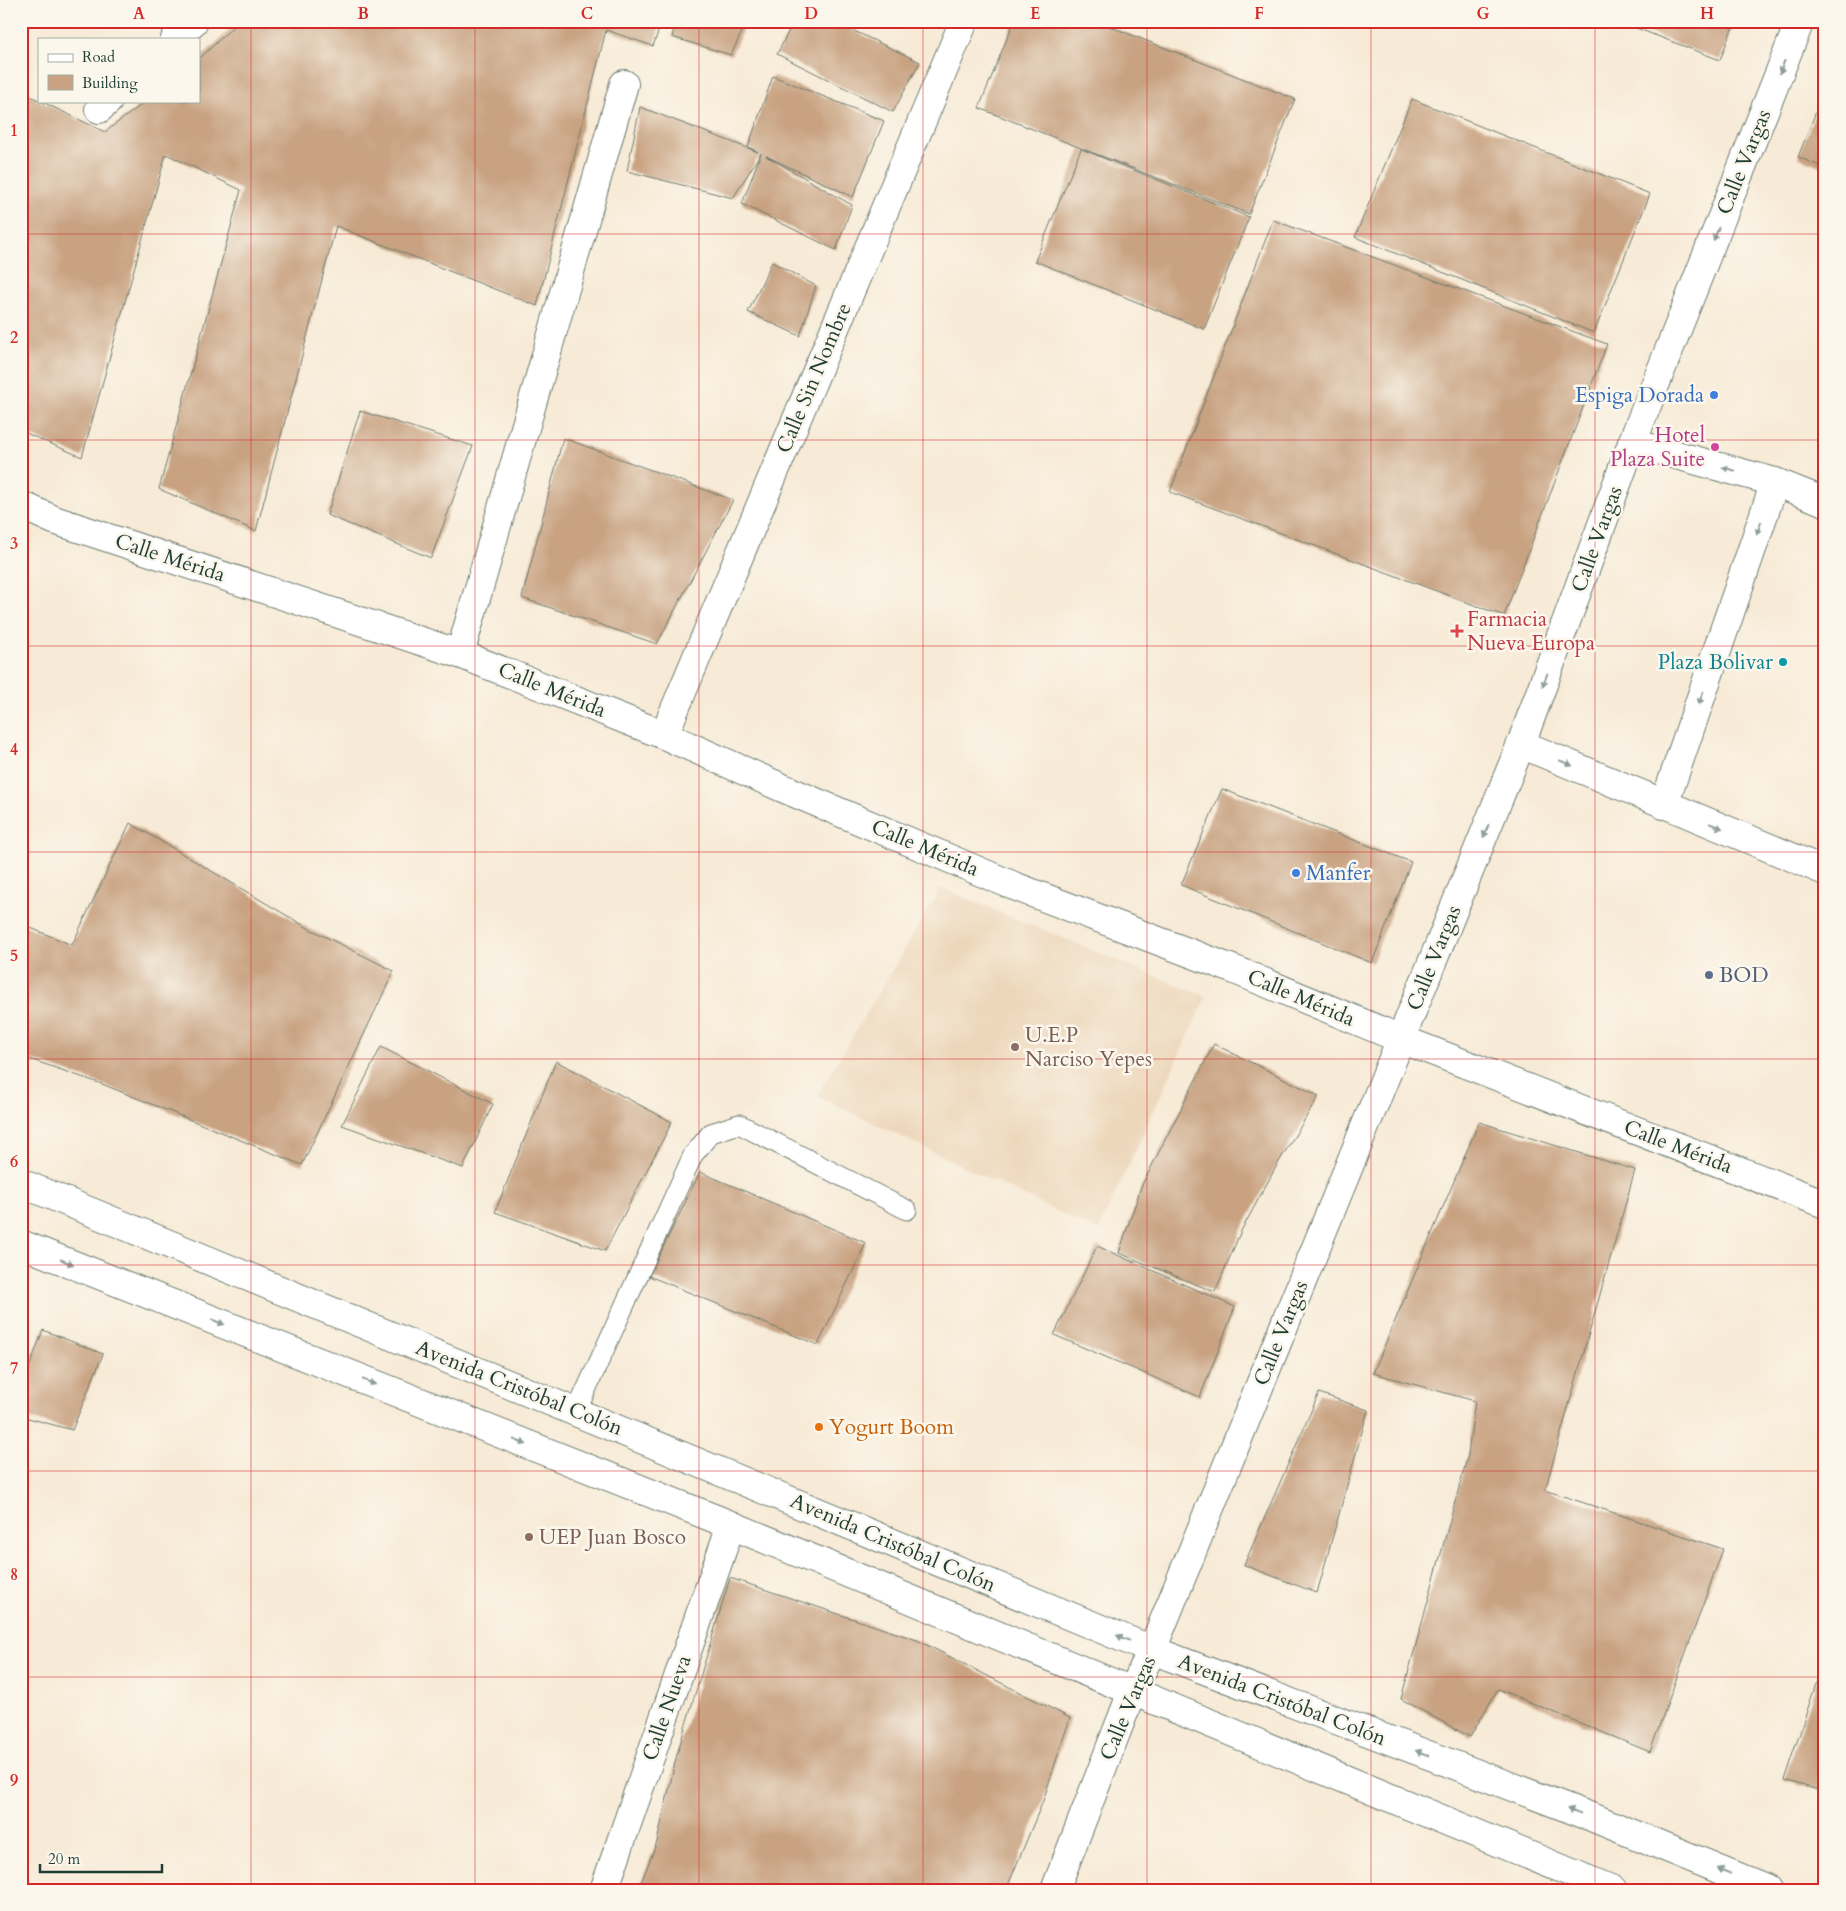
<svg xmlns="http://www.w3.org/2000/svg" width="1846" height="1911" font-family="Cardo,serif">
	<rect width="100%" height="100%" fill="#fbf7ec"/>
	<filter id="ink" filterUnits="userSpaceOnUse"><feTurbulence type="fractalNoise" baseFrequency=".02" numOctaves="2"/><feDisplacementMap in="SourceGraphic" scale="10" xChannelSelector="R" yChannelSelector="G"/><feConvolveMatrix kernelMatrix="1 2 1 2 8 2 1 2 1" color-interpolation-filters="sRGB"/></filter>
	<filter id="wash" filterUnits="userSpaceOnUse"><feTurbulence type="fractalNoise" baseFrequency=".0096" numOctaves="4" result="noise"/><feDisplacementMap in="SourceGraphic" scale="20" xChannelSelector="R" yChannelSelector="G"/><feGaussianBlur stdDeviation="1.12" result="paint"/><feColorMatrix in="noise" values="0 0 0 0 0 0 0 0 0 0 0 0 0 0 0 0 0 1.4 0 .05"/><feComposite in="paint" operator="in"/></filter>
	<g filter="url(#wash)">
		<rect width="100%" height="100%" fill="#f7ead6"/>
		<!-- built -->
		<path fill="#edd7bb" d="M941 888 1206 997 1098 1231 817 1096Z"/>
		<g id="blocks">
			<!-- building -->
			<g fill="#c8a281">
				<path d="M239 21H662L653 46 606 30 537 306 336 226 256 531 159 489 241 190 166 154 82 457 21 431V101L26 94 105 132 146 101H199V59Z"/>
				<path d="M676 21H747L731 55 672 37Z"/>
				<path d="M794 21H833L920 62 893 112 777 54Z"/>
				<path d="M1014 21H1096L1295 99 1249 214 979 108Z"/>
				<path d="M1618 21H1735L1720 60Z"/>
				<path d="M773 76 884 121 853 197 766 156 852 205 836 250 742 204 761 153 733 198 627 171 640 107 758 152 748 147Z"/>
				<path d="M1825 89V168L1798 157Z"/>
				<path d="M1412 99 1650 194 1594 333 1355 237Z"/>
				<path d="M1081 149 1249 217 1204 329 1035 261Z"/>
				<path d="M1273 220 1607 344 1504 616 1170 492Z"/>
				<path d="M772 262 816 286 800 336 748 312Z"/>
				<path d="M360 411 473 446 431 558 327 515Z"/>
				<path d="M563 438 733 500 657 644 522 598Z"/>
				<path d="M1222 789 1411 862 1372 963 1181 885Z"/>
				<path d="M130 823 308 928 394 971 302 1165 102 1084 21 1056V924L72 945Z"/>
				<path d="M1214 1044 1319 1096 1277 1165 1241 1231 1215 1292 1119 1253 1141 1187Z"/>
				<path d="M381 1047 493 1104 463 1168 342 1125Z"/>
				<path d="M556 1061 672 1122 605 1251 495 1212Z"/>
				<path d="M1479 1122 1635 1170 1545 1490 1723 1549 1650 1752 1498 1689 1470 1737 1401 1699 1468 1455 1475 1401 1373 1373Z"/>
				<path d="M700 1172 866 1243 818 1345 649 1276Z"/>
				<path d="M1097 1246 1235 1307 1200 1397 1054 1335Z"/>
				<path d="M43 1330 103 1354 72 1430 21 1416V1389Z"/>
				<path d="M1319 1393 1368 1410 1317 1593 1244 1565Z"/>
				<path d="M730 1578 917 1640 1070 1718 1043 1801 1006 1890H638L657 1842 677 1754Z"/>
				<path d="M1824 1660 1825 1661V1792L1784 1780Z"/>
			</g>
		</g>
	</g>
	<g filter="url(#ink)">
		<use href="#blocks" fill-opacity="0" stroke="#6b7a6d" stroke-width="1"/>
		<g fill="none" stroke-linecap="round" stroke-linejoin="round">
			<defs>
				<path id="service" d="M576 1412 693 1155 711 1133 739 1124 907 1210"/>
				<g id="minor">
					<path d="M175 39 194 21"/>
					<path d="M99 109 108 101"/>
					<path d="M1632 443 1775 482 1825 502"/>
					<path d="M21 505 54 520 460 654 664 735 785 789 1014 886 1235 970 1401 1039 1825 1204"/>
					<path d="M460 654 624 84"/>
					<path d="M664 735 964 21"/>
					<path d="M1521 744 1825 871"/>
					<path d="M1664 805 1775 482"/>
					<path d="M604 1890 731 1525"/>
					<path d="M1055 1890 1132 1692"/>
				</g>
				<g id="tertiary">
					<path d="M21 1183 1152 1650 1594 1818 1770 1890"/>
					<path d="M21 1244 731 1525 1613 1890"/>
					<path d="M1132 1692 1152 1650 1521 744 1632 443 1800 21"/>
				</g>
			</defs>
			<!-- service casing -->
			<use href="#service" stroke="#6b7a6d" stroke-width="21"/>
			<!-- minor casing -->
			<use href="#minor" stroke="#6b7a6d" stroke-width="30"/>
			<!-- tertiary casing -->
			<use href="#tertiary" stroke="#6b7a6d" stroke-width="30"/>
			<!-- service -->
			<use href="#service" stroke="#fff" stroke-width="19"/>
			<!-- minor -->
			<use href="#minor" stroke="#fff" stroke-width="28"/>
			<!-- tertiary -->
			<use href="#tertiary" stroke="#fff" stroke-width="28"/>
		</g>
		<!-- one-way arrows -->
		<defs><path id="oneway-solid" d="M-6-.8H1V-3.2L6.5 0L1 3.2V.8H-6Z" transform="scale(1.25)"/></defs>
		<g fill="#8f9e9a">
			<use href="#oneway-solid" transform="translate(1782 67) rotate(112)"/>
			<use href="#oneway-solid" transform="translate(1716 234) rotate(112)"/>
			<use href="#oneway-solid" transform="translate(1729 469) rotate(-165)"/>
			<use href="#oneway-solid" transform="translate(1759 528) rotate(109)"/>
			<use href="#oneway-solid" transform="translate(1545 680) rotate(110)"/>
			<use href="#oneway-solid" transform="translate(1701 698) rotate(109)"/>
			<use href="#oneway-solid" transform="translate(1566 763) rotate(23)"/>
			<use href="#oneway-solid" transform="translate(1716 826) rotate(22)"/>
			<use href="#oneway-solid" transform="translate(1486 831) rotate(112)"/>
			<use href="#oneway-solid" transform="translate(67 1262) rotate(22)"/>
			<use href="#oneway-solid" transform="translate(218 1322) rotate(22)"/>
			<use href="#oneway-solid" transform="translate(369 1382) rotate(22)"/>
			<use href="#oneway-solid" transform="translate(520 1442) rotate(22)"/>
			<use href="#oneway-solid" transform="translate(1123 1638) rotate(-157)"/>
			<use href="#oneway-solid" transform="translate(1422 1753) rotate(-159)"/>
			<use href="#oneway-solid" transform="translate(1574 1811) rotate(-159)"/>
			<use href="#oneway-solid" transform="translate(1724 1871) rotate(-158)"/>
		</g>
	</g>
	<!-- grid -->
	<path fill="none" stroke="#d62828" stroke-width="1" stroke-opacity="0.55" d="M251 21V1890M475 21V1890M699 21V1890M923 21V1890M1147 21V1890M1371 21V1890M1595 21V1890M21 234H1825M21 440H1825M21 646H1825M21 852H1825M21 1059H1825M21 1265H1825M21 1471H1825M21 1677H1825"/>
	<!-- markers -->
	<g fill="#3f7fe0" stroke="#fbf7ec" stroke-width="2">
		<circle cx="1714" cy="395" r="5"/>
		<circle cx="1296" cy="873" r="5"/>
	</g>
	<circle fill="#d1479c" stroke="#fbf7ec" stroke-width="2" cx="1715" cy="447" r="5"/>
	<path fill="#e0444e" stroke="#fbf7ec" stroke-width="2" d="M1454.5 623.5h5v5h5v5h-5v5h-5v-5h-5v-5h5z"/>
	<circle fill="#0f9aa8" stroke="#fbf7ec" stroke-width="2" cx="1783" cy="662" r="5"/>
	<circle fill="#5c6f8a" stroke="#fbf7ec" stroke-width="2" cx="1709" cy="975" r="5"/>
	<g fill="#8d6e63" stroke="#fbf7ec" stroke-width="2">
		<circle cx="1015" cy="1047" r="5"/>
		<circle cx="529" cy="1537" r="5"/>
	</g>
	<circle fill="#e8710a" stroke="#fbf7ec" stroke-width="2" cx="819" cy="1427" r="5"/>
	<g text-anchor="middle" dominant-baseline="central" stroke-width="5" stroke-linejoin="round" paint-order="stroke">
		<!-- street labels -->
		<g font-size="21" fill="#1f3d34" stroke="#fbf7ec">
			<text transform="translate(1744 162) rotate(-68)">Calle Vargas</text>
			<text transform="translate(814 378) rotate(-67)">Calle Sin Nombre</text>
			<text transform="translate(1597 539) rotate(-70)">Calle Vargas</text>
			<text transform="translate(170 558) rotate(18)">Calle Mérida</text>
			<text transform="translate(552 690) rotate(22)">Calle Mérida</text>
			<text transform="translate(925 848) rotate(23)">Calle Mérida</text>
			<text transform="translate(1434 958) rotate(-68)">Calle Vargas</text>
			<text transform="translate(1301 998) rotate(23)">Calle Mérida</text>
			<text transform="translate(1678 1147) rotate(21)">Calle Mérida</text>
			<text transform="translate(1281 1333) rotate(-68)">Calle Vargas</text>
			<text transform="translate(519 1388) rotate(22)">Avenida Cristóbal Colón</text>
			<text transform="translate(893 1543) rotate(23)">Avenida Cristóbal Colón</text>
			<text transform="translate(1282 1700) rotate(21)">Avenida Cristóbal Colón</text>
			<text transform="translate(667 1708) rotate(-71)">Calle Nueva</text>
			<text transform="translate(1128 1708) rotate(-67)">Calle Vargas</text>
		</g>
		<!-- shop labels -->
		<g font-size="21" fill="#366cbe" stroke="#fbf7ec" text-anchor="end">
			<text x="1704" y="395">Espiga Dorada</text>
			<text x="1306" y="873" text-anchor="start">Manfer</text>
		</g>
		<!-- hotel labels -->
		<g font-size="21" fill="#b23c85" stroke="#fbf7ec" text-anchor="end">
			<text x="1705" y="435">Hotel<tspan x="1705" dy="24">Plaza Suite</tspan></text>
		</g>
		<!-- health labels -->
		<g font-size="21" fill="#be3a42" stroke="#fbf7ec" text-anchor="start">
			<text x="1467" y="619">Farmacia<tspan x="1467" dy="24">Nueva Europa</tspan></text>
		</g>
		<!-- culture labels -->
		<g font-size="21" fill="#0d838f" stroke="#fbf7ec" text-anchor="end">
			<text x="1773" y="662">Plaza Bolivar</text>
		</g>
		<!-- service labels -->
		<g font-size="21" fill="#4e5e75" stroke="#fbf7ec" text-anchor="start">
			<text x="1719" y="975">BOD</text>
		</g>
		<!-- education labels -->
		<g font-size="21" fill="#785e54" stroke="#fbf7ec" text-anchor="start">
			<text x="1025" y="1035">U.E.P<tspan x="1025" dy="24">Narciso Yepes</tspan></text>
			<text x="539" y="1537">UEP Juan Bosco</text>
		</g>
		<!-- food labels -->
		<g font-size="21" fill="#c56008" stroke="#fbf7ec" text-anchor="start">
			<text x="829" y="1427">Yogurt Boom</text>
		</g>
	</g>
	<!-- margin -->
	<rect width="1846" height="1911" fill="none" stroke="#fbf7ec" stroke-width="55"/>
	<!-- legend -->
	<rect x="38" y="38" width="162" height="65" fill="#fbf7ec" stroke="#a3ada2"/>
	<rect x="48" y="54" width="25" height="8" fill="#ffffff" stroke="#a3ada2"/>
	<text x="82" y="62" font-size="15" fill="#1f3d34">Road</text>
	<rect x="48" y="75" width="25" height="15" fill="#c8a281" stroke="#a3ada2"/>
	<text x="82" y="88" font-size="15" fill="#1f3d34">Building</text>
	<!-- scale -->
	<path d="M40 1864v8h122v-8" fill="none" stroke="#1f3d34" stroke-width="2.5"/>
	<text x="48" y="1864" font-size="15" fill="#1f3d34" stroke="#fbf7ec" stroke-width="4" paint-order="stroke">20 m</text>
	<rect x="28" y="28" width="1790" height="1856" fill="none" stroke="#d62828" stroke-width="2"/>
	<g font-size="16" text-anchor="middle" font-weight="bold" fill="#d62828">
		<text x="139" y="19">A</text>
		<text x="363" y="19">B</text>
		<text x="587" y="19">C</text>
		<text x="811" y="19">D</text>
		<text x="1035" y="19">E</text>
		<text x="1259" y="19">F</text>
		<text x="1483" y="19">G</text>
		<text x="1707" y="19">H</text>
		<text x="14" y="136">1</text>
		<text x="14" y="343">2</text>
		<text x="14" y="549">3</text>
		<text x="14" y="755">4</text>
		<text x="14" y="961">5</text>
		<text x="14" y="1167">6</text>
		<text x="14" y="1374">7</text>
		<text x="14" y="1580">8</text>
		<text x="14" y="1786">9</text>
	</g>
</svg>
